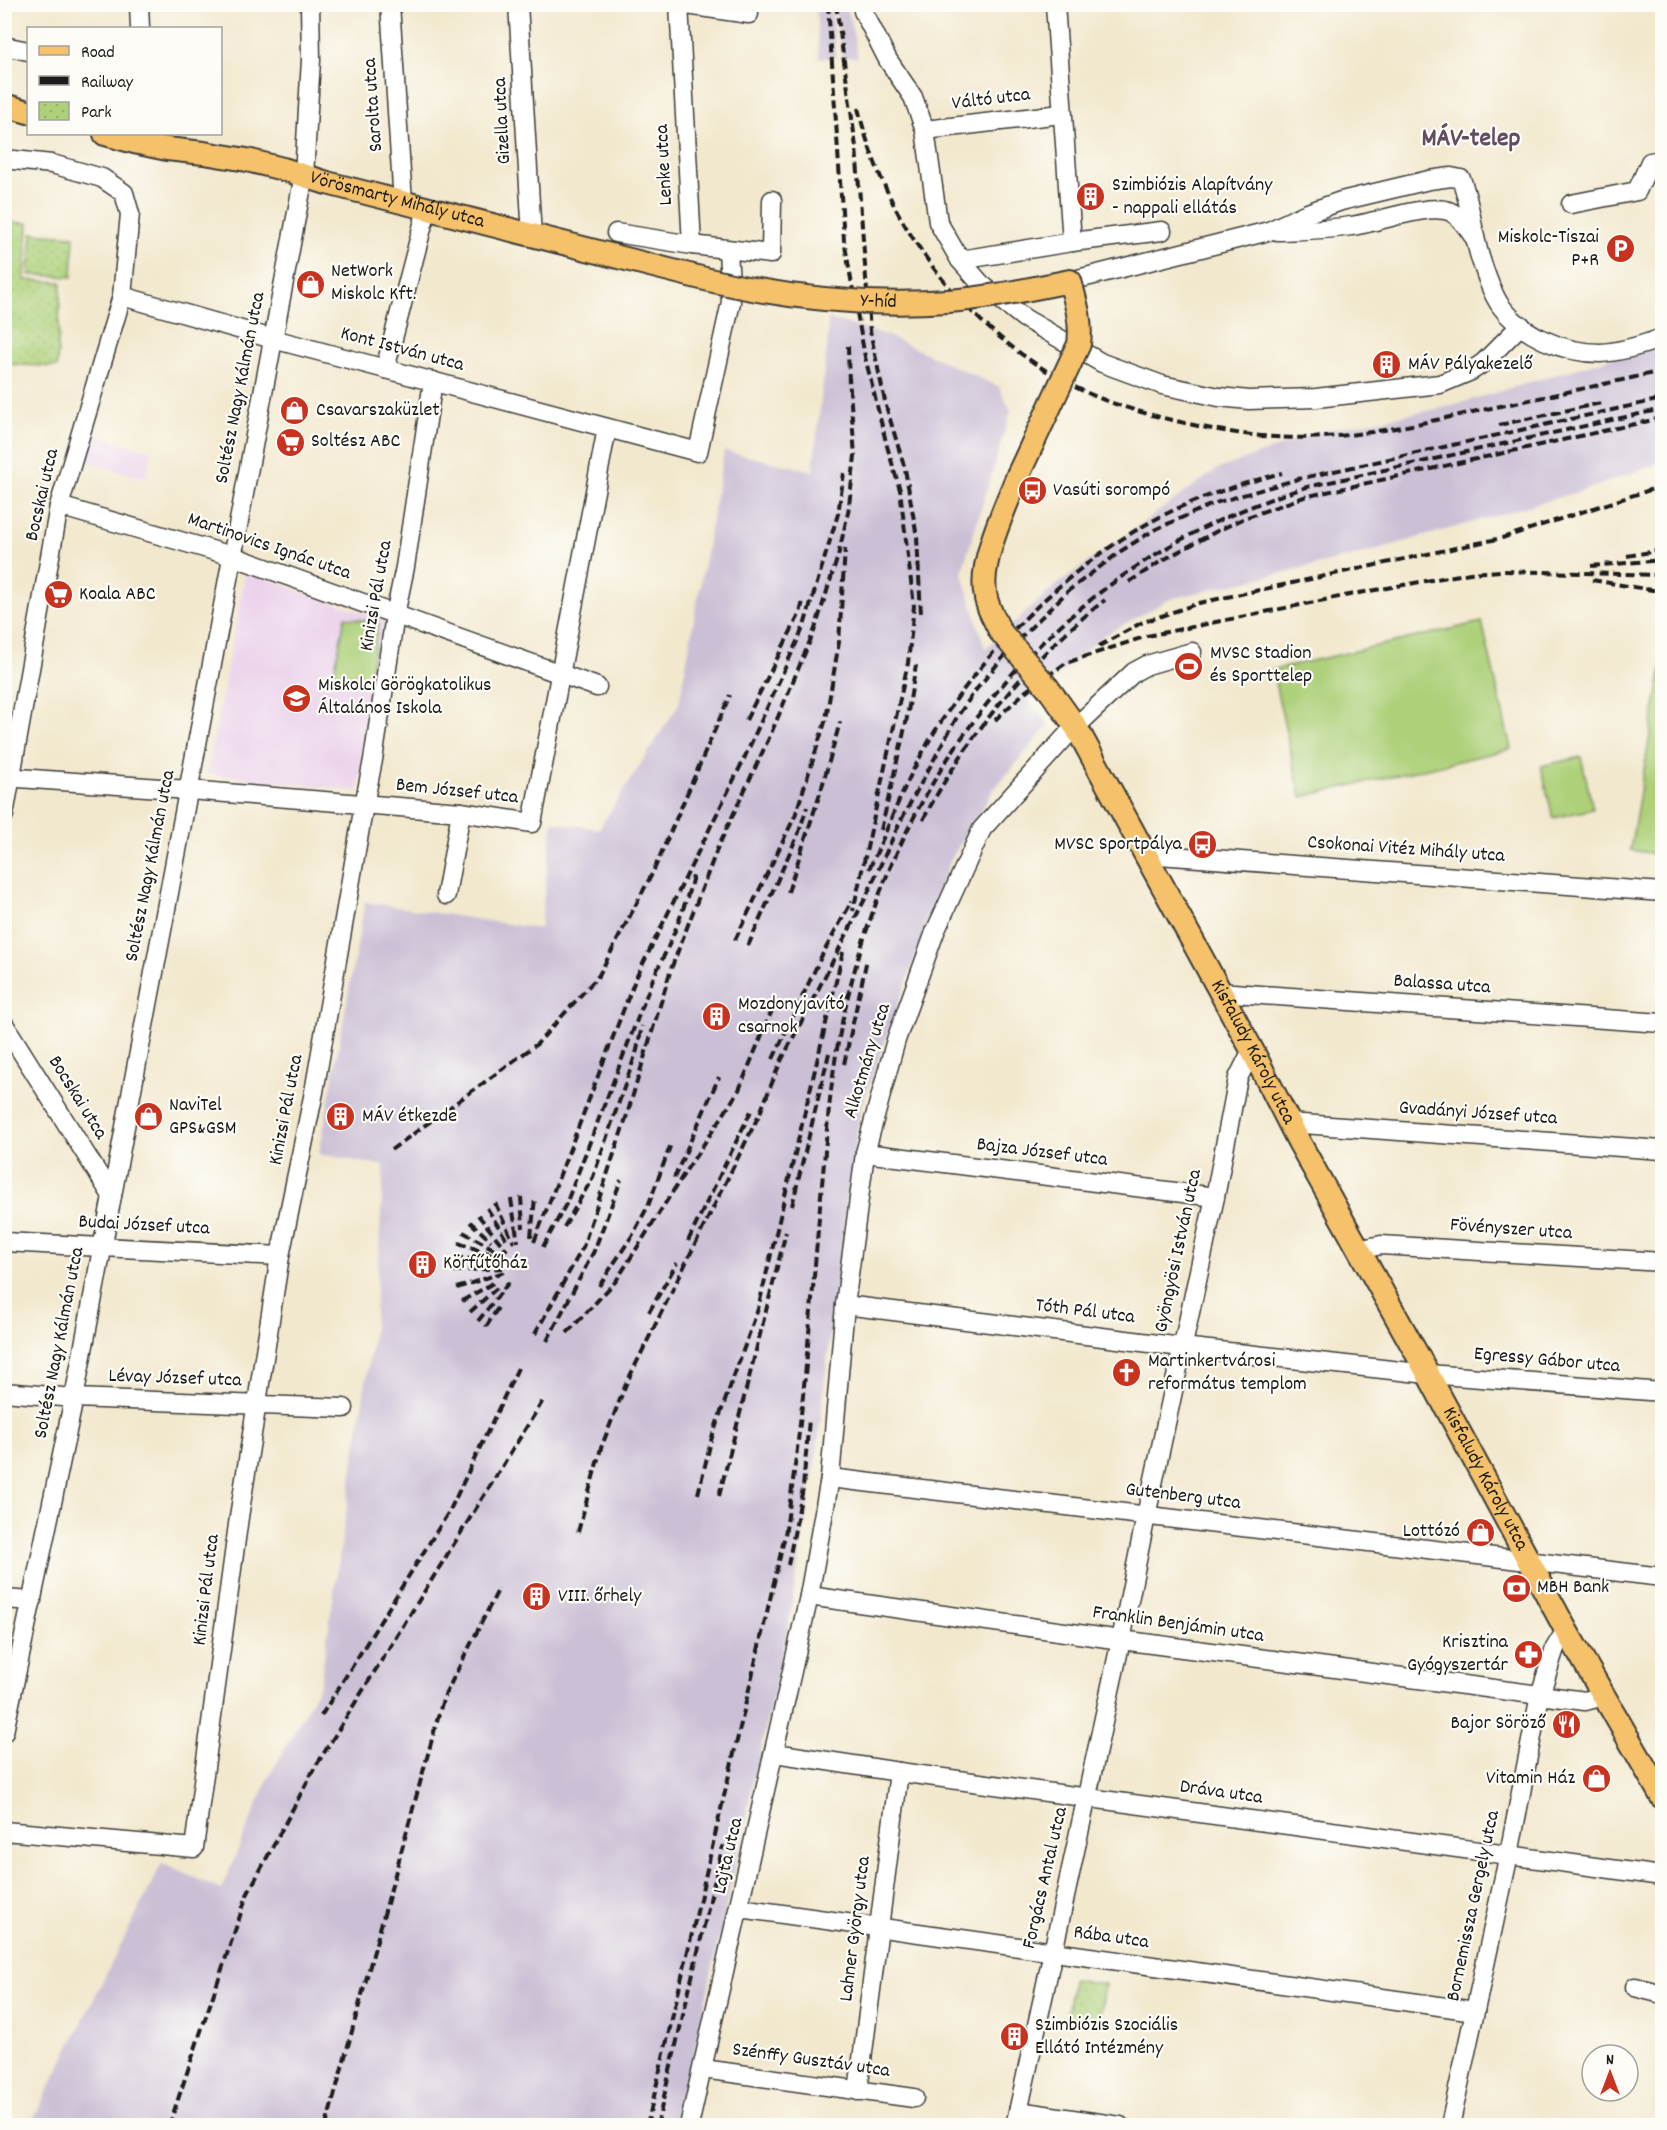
<svg xmlns="http://www.w3.org/2000/svg" width="1667" height="2130" font-family="Dekko,sans-serif">
	<defs>
		<pattern id="park-dots" width="8" height="8" patternUnits="userSpaceOnUse" patternTransform="scale(1.5)"><rect width="8" height="8" fill="#add079"/><path d="M2 2h.1M6 6h.1" fill="none" stroke="#94b268" stroke-width="1.8" stroke-linecap="round"/></pattern>
	</defs>
	<rect width="100%" height="100%" fill="#fdfcf7"/>
	<filter id="ink" filterUnits="userSpaceOnUse"><feTurbulence type="fractalNoise" baseFrequency=".0167" numOctaves="2"/><feDisplacementMap in="SourceGraphic" scale="12" xChannelSelector="R" yChannelSelector="G"/><feConvolveMatrix kernelMatrix="1 2 1 2 8 2 1 2 1" color-interpolation-filters="sRGB"/></filter>
	<filter id="wash" filterUnits="userSpaceOnUse"><feTurbulence type="fractalNoise" baseFrequency=".008" numOctaves="4" result="noise"/><feDisplacementMap in="SourceGraphic" scale="24" xChannelSelector="R" yChannelSelector="G"/><feGaussianBlur stdDeviation="1.35" result="paint"/><feColorMatrix in="noise" values="0 0 0 0 0 0 0 0 0 0 0 0 0 0 0 0 0 1.4 0 .05"/><feComposite in="paint" operator="in"/></filter>
	<g filter="url(#wash)">
		<rect width="100%" height="100%" fill="#f2e8ce"/>
		<!-- built -->
		<g fill="#ebd1eb">
			<path d="M89 434 152 451 145 478 82 461Z"/>
			<path d="M246 571 385 621 358 791 207 774Z"/>
		</g>
		<!-- railway -->
		<g fill="#cbbfd5">
			<path d="M816 5H831L836 57 819 58Z"/>
			<path d="M834 5H847L858 57H842Z"/>
			<path d="M828 318 888 336 999 387 1011 411 962 571 985 649 1055 586 1216 470 1321 431 1447 407 1662 343V462L1588 489 1358 555 1170 599 1101 637 1029 701 1049 725 994 789 951 859 861 1108 835 1289 818 1444 788 1627 678 2125 30 2126 162 1863 221 1890 268 1779 320 1685 374 1328 384 1166 319 1154 365 902 540 929 553 822 599 829 679 704 724 451 813 471 828 336Z"/>
		</g>
		<!-- park -->
		<g fill="url(#park-dots)" stroke="#64764a" stroke-width="1.5">
			<path d="M4 222 28 223 25 280 61 282 57 367 5 364Z"/>
			<path d="M32 233 74 236 72 277 29 275Z"/>
			<path d="M1072 1980 1105 1984 1099 2026 1066 2022Z"/>
		</g>
		<!-- pitch -->
		<g fill="#add079" stroke="#64764a" stroke-width="1.5">
			<path d="M345 617 379 623 369 680 334 673Z"/>
			<path d="M1482 622 1511 749 1301 797 1272 670Z"/>
			<path d="M1662 666V855L1630 850Z"/>
			<path d="M1581 757 1593 809 1553 818 1541 766Z"/>
		</g>
	</g>
	<g filter="url(#ink)">
		<g fill="none" stroke-linecap="round" stroke-linejoin="round">
			<defs>
				<g id="minor">
					<path d="M139 4 140 28"/>
					<path d="M390 4 403 203"/>
					<path d="M518 4 532 236"/>
					<path d="M680 4 749 14"/>
					<path d="M863 4V11L888 60 913 97 925 130 938 222 960 260 981 284 1024 318 1102 363 1162 385 1219 397 1249 400 1316 398 1440 384 1471 371 1483 363 1521 325"/>
					<path d="M1055 4 1072 242"/>
					<path d="M4 46 28 51"/>
					<path d="M925 130 1061 114"/>
					<path d="M4 159 52 164 102 178 124 193 130 214 122 296 59 506 4 815"/>
					<path d="M1571 204 1637 191 1650 162 1662 160"/>
					<path d="M1277 231C1302 230 1327 230 1351 226 1377 223 1429 202 1451 212 1461 217 1467 227 1473 236"/>
					<path d="M616 233 692 245 679 4"/>
					<path d="M692 245 771 254 772 200"/>
					<path d="M960 260 1072 242 1162 231"/>
					<path d="M1070 281 1269 231 1305 214 1341 201 1429 180 1451 177 1461 179C1472 206 1472 236 1482 263 1487 278 1492 293 1500 305 1521 335 1564 353 1600 353 1621 352 1643 345 1662 338"/>
					<path d="M122 296 273 339 698 452 731 302 728 250"/>
					<path d="M385 369 427 209"/>
					<path d="M59 506 232 556 597 687"/>
					<path d="M4 777 189 790 461 812 532 823 607 428"/>
					<path d="M1145 854 1662 892"/>
					<path d="M446 895 461 812"/>
					<path d="M1219 992 1662 1023"/>
					<path d="M4 1024 112 1196"/>
					<path d="M1289 1123 1662 1150"/>
					<path d="M865 1153 1215 1197"/>
					<path d="M4 1242 280 1256"/>
					<path d="M1358 1250 1381 1245 1662 1262"/>
					<path d="M845 1305 1182 1347 1428 1374 1662 1392"/>
					<path d="M4 1392 74 1398 344 1408"/>
					<path d="M830 1478 1662 1577"/>
					<path d="M809 1596 1121 1640 1540 1695 1585 1701 1604 1696"/>
					<path d="M4 1599 32 1601"/>
					<path d="M4 1732 74 1398 304 175 311 60 310 4"/>
					<path d="M775 1753 899 1772 1662 1876"/>
					<path d="M4 1831 194 1848 239 1517 280 1256 314 1092 364 805 373 760 395 615 405 567 433 381"/>
					<path d="M740 1908 1475 2011"/>
					<path d="M1635 1987 1662 1994"/>
					<path d="M703 2069 914 2098"/>
					<path d="M858 2091 899 1772"/>
					<path d="M1018 2111 1120 2126"/>
					<path d="M689 2126 809 1596 830 1478 845 1305 865 1153 896 1040 935 932 982 829 1068 734 1134 672 1147 665 1192 652"/>
					<path d="M1015 2126 1121 1640 1146 1516 1215 1197 1238 1078 1252 1050"/>
					<path d="M1450 2126 1509 1854 1540 1695 1555 1648 1566 1630"/>
				</g>
				<g id="major">
					<path d="M4 105 28 112"/>
					<path id="s1" d="M105 134 134 142 167 149 204 153 247 160 283 169 327 183 689 275"/>
					<path d="M1000 631C994 618 986 606 985 592 980 559 1006 506 1018 475"/>
					<path id="s2" d="M1048 688 1076 727 1252 1050 1299 1142 1428 1374 1566 1630 1662 1797"/>
				</g>
			</defs>
			<!-- minor casing -->
			<use href="#minor" stroke="#3c3b37" stroke-width="21"/>
			<!-- major casing -->
			<use href="#major" stroke="#3c3b37" stroke-width="26"/>
			<!-- minor -->
			<use href="#minor" stroke="#fff" stroke-width="18"/>
			<!-- major -->
			<use href="#major" stroke="#f5c16b" stroke-width="22"/>
			<!-- rail -->
			<g stroke="#1c1c1c" stroke-width="4" stroke-dasharray="9 4.5" stroke-linecap="butt">
				<path d="M828 4 844 240 865 357 887 446 900 490 914 606 908 663 853 911"/>
				<path d="M836 4 856 147 870 331 886 406 905 469 917 537 921 615"/>
				<path d="M858 108C887 229 967 333 1079 389 1112 405 1149 415 1185 423 1230 434 1278 440 1324 437 1376 434 1427 422 1477 411 1539 398 1601 385 1662 371"/>
				<path d="M848 346 849 385"/>
				<path d="M1499 425 1601 403"/>
				<path d="M1627 556 1662 550"/>
				<path d="M1591 566 1662 560"/>
				<path d="M1592 580 1652 590H1662"/>
				<path d="M1129 582 1163 560 1219 530 1245 518 1304 497 1662 418"/>
				<path d="M1099 646 1141 623 1199 603 1502 538 1662 486"/>
				<path d="M746 720 800 613 803 601"/>
				<path d="M995 720 1026 691 1066 663 1147 636 1359 593 1470 573 1501 571 1662 575"/>
				<path d="M923 820C966 737 1031 657 1105 600"/>
				<path d="M881 830 906 723 916 665"/>
				<path d="M869 869C886 834 899 796 918 761 971 660 1077 552 1183 506 1215 492 1248 482 1282 473"/>
				<path d="M788 892 822 787 840 722"/>
				<path d="M735 940 795 816 826 719 839 642 845 549"/>
				<path d="M748 946 799 832 807 807"/>
				<path d="M773 1059 821 957 852 901"/>
				<path d="M844 1064 867 959"/>
				<path d="M391 1150 537 1044 599 975 653 872 730 695"/>
				<path d="M674 1178 719 1077"/>
				<path d="M521 1197 523 1228"/>
				<path d="M511 1199 518 1242"/>
				<path d="M495 1203 514 1243"/>
				<path d="M792 1206 830 1049"/>
				<path d="M487 1208 506 1239"/>
				<path d="M478 1215 507 1251"/>
				<path d="M470 1222 491 1241"/>
				<path d="M564 1227 593 1177 637 1050 642 1026"/>
				<path d="M463 1232 494 1249"/>
				<path d="M531 1237 535 1198"/>
				<path d="M688 1241 752 1109"/>
				<path d="M534 1242 635 980 743 761 804 626 838 514 844 473"/>
				<path d="M458 1243 497 1256"/>
				<path d="M543 1247 566 1204 654 976C671 943 684 911 693 876"/>
				<path d="M454 1257 500 1262"/>
				<path d="M454 1271 503 1268"/>
				<path d="M599 1286 632 1236 648 1206 671 1144"/>
				<path d="M457 1288 504 1272"/>
				<path d="M462 1301 493 1283"/>
				<path d="M470 1312 497 1288"/>
				<path d="M649 1312 677 1263"/>
				<path d="M478 1321 510 1281"/>
				<path d="M486 1327 499 1306"/>
				<path d="M567 1333 616 1281 687 1169 720 1120 739 1090 775 1003"/>
				<path d="M535 1334 583 1247 626 1118 671 969 718 847 770 736 815 629 838 556 848 513 855 456 849 378"/>
				<path d="M547 1341 594 1251 621 1180"/>
				<path d="M698 1494 712 1437 758 1309 843 952"/>
				<path d="M719 1496 786 1232"/>
				<path d="M578 1532 601 1448 626 1384 760 1113 780 1063 866 897 900 822 957 717 975 691 1015 643 1068 591 1121 551 1154 530 1215 503 1298 479 1662 399"/>
				<path d="M788 1565 803 1488 809 1419"/>
				<path d="M321 1716 450 1510 518 1368"/>
				<path d="M169 2126 247 1895 314 1769 544 1399"/>
				<path d="M326 2126 443 1699 499 1588"/>
				<path d="M647 2126 785 1535C803 1423 811 1308 821 1195 826 1144 829 1093 838 1043 886 781 1047 566 1307 487L1662 409"/>
				<path d="M657 2126 723 1845"/>
			</g>
			<defs>
				<g id="major-bridge">
					<path id="s3" d="M689 275C774 297 859 307 948 301 989 298 1029 289 1070 281 1076 303 1082 322 1079 344L1018 475"/>
					<path d="M1000 631 1048 688"/>
				</g>
			</defs>
			<!-- major-bridge casing -->
			<use href="#major-bridge" stroke="#3c3b37" stroke-width="26" stroke-linecap="butt"/>
			<!-- major-bridge -->
			<use href="#major-bridge" stroke="#f5c16b" stroke-width="22"/>
		</g>
	</g>
	<!-- icons -->
	<defs>
		<symbol id="building-disc" viewBox="-11 -11 22 22"><circle r="9.5" fill="#c8321e" stroke="#fdfcf7"/><path d="M-4-6H4V6H1V3H-1V6H-4ZM-2.5-4.3h1.7v1.8h-1.7ZM.8-4.3h1.7v1.8H.8ZM-2.5-1h1.7V.8h-1.7ZM.8-1h1.7V.8H.8Z" fill="#fff"/></symbol>
		<symbol id="parking-disc" viewBox="-11 -11 22 22"><circle r="9.5" fill="#c8321e" stroke="#fdfcf7"/><path d="M-3.5-5.5H1a3.5 3.5 0 0 1 0 7H-1V5.5H-3.5ZM-1-3.4V-.6H.8a1.4 1.4 0 0 0 0-2.8Z" fill="#fff"/></symbol>
		<symbol id="shop-disc" viewBox="-11 -11 22 22"><circle r="9.5" fill="#c8321e" stroke="#fdfcf7"/><path d="M-5-2.5h2.3a2.7 3.5 0 0 1 5.4 0H5L5.5 6h-11ZM-1.5-2.5h3a1.5 2.3 0 0 0-3 0Z" fill="#fff"/></symbol>
		<symbol id="supermarket-disc" viewBox="-11 -11 22 22"><circle r="9.5" fill="#c8321e" stroke="#fdfcf7"/><path d="M-6-5.5h2.5l.6 2H6L4.5 2H-2.5L-4.4-4H-6ZM-1.5 3.2a1.3 1.3 0 1 0 .1 0ZM3 3.2a1.3 1.3 0 1 0 .1 0Z" fill="#fff"/></symbol>
		<symbol id="bus-disc" viewBox="-11 -11 22 22"><circle r="9.5" fill="#c8321e" stroke="#fdfcf7"/><path d="M-5-6H5V4H4V6H2V4H-2V6H-4V4H-5ZM-3.5-4V0h7V-4ZM-3.5 1.2v1.5H-2V1.2ZM2 1.2v1.5H3.5V1.2Z" fill="#fff"/></symbol>
		<symbol id="stadium-disc" viewBox="-11 -11 22 22"><circle r="9.5" fill="#c8321e" stroke="#fdfcf7"/><path d="M0-5a6.5 5 0 1 0 0 10a6.5 5 0 1 0 0-10ZM-3.5-1.8h7v3.6h-7Z" fill="#fff"/></symbol>
		<symbol id="school-disc" viewBox="-11 -11 22 22"><circle r="9.5" fill="#c8321e" stroke="#fdfcf7"/><path d="M0-5L7-2L0 1L-7-2ZM-4 1L0 2.5L4 1V4Q0 6-4 4Z" fill="#fff"/></symbol>
		<symbol id="church-disc" viewBox="-11 -11 22 22"><circle r="9.5" fill="#c8321e" stroke="#fdfcf7"/><path d="M-1.2-6h2.4v3.5h3.3v2.4h-3.3V6h-2.4V-.1h-3.3v-2.4h3.3Z" fill="#fff"/></symbol>
		<symbol id="bank-disc" viewBox="-11 -11 22 22"><circle r="9.5" fill="#c8321e" stroke="#fdfcf7"/><path d="M-6-4H6V4H-6ZM0-2.3a2.3 2.3 0 1 0 0 4.6a2.3 2.3 0 1 0 0-4.6Z" fill="#fff"/></symbol>
		<symbol id="pharmacy-disc" viewBox="-11 -11 22 22"><circle r="9.5" fill="#c8321e" stroke="#fdfcf7"/><path d="M-2-6h4v4h4v4h-4v4h-4v-4h-4v-4h4Z" fill="#fff"/></symbol>
		<symbol id="restaurant-disc" viewBox="-11 -11 22 22"><circle r="9.5" fill="#c8321e" stroke="#fdfcf7"/><path d="M-5-6h1v4h1v-4h1v4h1v-4h1v5L-1.5 .5V6h-2V.5L-5-1ZM5-6V6H3V1.5H1.5Q1.5-4 5-6Z" fill="#fff"/></symbol>
	</defs>
	<g fill-rule="evenodd">
		<use href="#building-disc" x="1074" y="180" width="33" height="33"/>
		<use href="#parking-disc" x="1604" y="232" width="33" height="33"/>
		<use href="#shop-disc" x="294" y="268" width="33" height="33"/>
		<use href="#building-disc" x="1370" y="348" width="33" height="33"/>
		<use href="#shop-disc" x="278" y="394" width="33" height="33"/>
		<use href="#supermarket-disc" x="274" y="426" width="33" height="33"/>
		<use href="#bus-disc" x="1016" y="474" width="33" height="33"/>
		<use href="#supermarket-disc" x="42" y="578" width="33" height="33"/>
		<use href="#stadium-disc" x="1172" y="650" width="33" height="33"/>
		<use href="#school-disc" x="280" y="682" width="33" height="33"/>
		<use href="#bus-disc" x="1186" y="828" width="33" height="33"/>
		<use href="#building-disc" x="700" y="1000" width="33" height="33"/>
		<use href="#shop-disc" x="132" y="1100" width="33" height="33"/>
		<use href="#building-disc" x="324" y="1100" width="33" height="33"/>
		<use href="#building-disc" x="406" y="1248" width="33" height="33"/>
		<use href="#church-disc" x="1110" y="1356" width="33" height="33"/>
		<use href="#shop-disc" x="1464" y="1516" width="33" height="33"/>
		<use href="#bank-disc" x="1500" y="1572" width="33" height="33"/>
		<use href="#building-disc" x="520" y="1580" width="33" height="33"/>
		<use href="#pharmacy-disc" x="1512" y="1638" width="33" height="33"/>
		<use href="#restaurant-disc" x="1550" y="1708" width="33" height="33"/>
		<use href="#shop-disc" x="1580" y="1762" width="33" height="33"/>
		<use href="#building-disc" x="998" y="2020" width="33" height="33"/>
	</g>
	<g text-anchor="middle" dominant-baseline="central" stroke-width="4.5" stroke-linejoin="round" paint-order="stroke">
		<!-- street labels -->
		<g font-size="20" fill="#1c1c1c" stroke="#fdfcf7">
			<text transform="translate(991 100) rotate(-7)">Váltó utca</text>
			<text transform="translate(374 105) rotate(-94)">Sarolta utca</text>
			<text transform="translate(503 121) rotate(-93)">Gizella utca</text>
			<text transform="translate(665 165) rotate(-93)">Lenke utca</text>
			<text stroke="none"><textPath href="#s1" startOffset="300">Vörösmarty Mihály utca</textPath></text>
			<text stroke="none"><textPath href="#s3" startOffset="192">Y-híd</textPath></text>
			<text transform="translate(402 350) rotate(15)">Kont István utca</text>
			<text transform="translate(241 388) rotate(-79)">Soltész Nagy Kálmán utca</text>
			<text transform="translate(43 495) rotate(-77)">Bocskai utca</text>
			<text transform="translate(269 547) rotate(19)">Martinovics Ignác utca</text>
			<text transform="translate(377 596) rotate(-80)">Kinizsi Pál utca</text>
			<text transform="translate(457 792) rotate(6)">Bem József utca</text>
			<text transform="translate(1406 850) rotate(4)">Csokonai Vitéz Mihály utca</text>
			<text transform="translate(151 866) rotate(-79)">Soltész Nagy Kálmán utca</text>
			<text transform="translate(1442 985) rotate(4)">Balassa utca</text>
			<text stroke="none"><textPath href="#s2" startOffset="418">Kisfaludy Károly utca</textPath></text>
			<text transform="translate(868 1061) rotate(-73)">Alkotmány utca</text>
			<text transform="translate(77 1098) rotate(58)">Bocskai utca</text>
			<text transform="translate(287 1110) rotate(-79)">Kinizsi Pál utca</text>
			<text transform="translate(1478 1114) rotate(4)">Gvadányi József utca</text>
			<text transform="translate(1042 1153) rotate(7)">Bajza József utca</text>
			<text transform="translate(144 1226) rotate(3)">Budai József utca</text>
			<text transform="translate(1511 1230) rotate(4)">Fövényszer utca</text>
			<text transform="translate(1179 1251) rotate(-78)">Gyöngyösi István utca</text>
			<text transform="translate(1085 1312) rotate(7)">Tóth Pál utca</text>
			<text transform="translate(60 1343) rotate(-79)">Soltész Nagy Kálmán utca</text>
			<text transform="translate(1547 1361) rotate(5)">Egressy Gábor utca</text>
			<text transform="translate(175 1379) rotate(2)">Lévay József utca</text>
			<text stroke="none"><textPath href="#s2" startOffset="904">Kisfaludy Károly utca</textPath></text>
			<text transform="translate(1183 1497) rotate(7)">Gutenberg utca</text>
			<text transform="translate(207 1590) rotate(-83)">Kinizsi Pál utca</text>
			<text transform="translate(1178 1625) rotate(8)">Franklin Benjámin utca</text>
			<text transform="translate(1221 1793) rotate(8)">Dráva utca</text>
			<text transform="translate(729 1856) rotate(-77)">Lajta utca</text>
			<text transform="translate(1046 1878) rotate(-77)">Forgács Antal utca</text>
			<text transform="translate(1474 1906) rotate(-78)">Bornemissza Gergely utca</text>
			<text transform="translate(856 1929) rotate(-83)">Lahner György utca</text>
			<text transform="translate(1111 1938) rotate(8)">Rába utca</text>
			<text transform="translate(811 2061) rotate(8)">Szénffy Gusztáv utca</text>
		</g>
		<!-- poi labels -->
		<g font-size="20" fill="#1c1c1c" stroke="#fdfcf7" text-anchor="start">
			<text x="1112" y="186">Szimbiózis Alapítvány<tspan x="1112" dy="23">- nappali ellátás</tspan></text>
			<text x="1599" y="238" text-anchor="end">Miskolc-Tiszai<tspan x="1599" dy="23">P+R</tspan></text>
			<text x="331" y="272">NetWork<tspan x="331" dy="23">Miskolc Kft.</tspan></text>
			<text x="1408" y="365">MÁV Pályakezelő</text>
			<text x="316" y="411">Csavarszaküzlet</text>
			<text x="311" y="442">Soltész ABC</text>
			<text x="1053" y="491">Vasúti sorompó</text>
			<text x="79" y="595">Koala ABC</text>
			<text x="1210" y="654">MVSC Stadion<tspan x="1210" dy="23">és Sporttelep</tspan></text>
			<text x="318" y="686">Miskolci Görögkatolikus<tspan x="318" dy="23">Általános Iskola</tspan></text>
			<text x="1182" y="845" text-anchor="end">MVSC Sportpálya</text>
			<text x="738" y="1005">Mozdonyjavító<tspan x="738" dy="23">csarnok</tspan></text>
			<text x="169" y="1106">NaviTel<tspan x="169" dy="23">GPS&amp;GSM</tspan></text>
			<text x="362" y="1117">MÁV étkezde</text>
			<text x="443" y="1264">Körfűtőház</text>
			<text x="1148" y="1362">Martinkertvárosi<tspan x="1148" dy="23">református templom</tspan></text>
			<text x="1460" y="1532" text-anchor="end">Lottózó</text>
			<text x="1537" y="1588">MBH Bank</text>
			<text x="558" y="1597">VIII. őrhely</text>
			<text x="1508" y="1643" text-anchor="end">Krisztina<tspan x="1508" dy="23">Gyógyszertár</tspan></text>
			<text x="1546" y="1724" text-anchor="end">Bajor Söröző</text>
			<text x="1575" y="1779" text-anchor="end">Vitamin Ház</text>
			<text x="1035" y="2026">Szimbiózis Szociális<tspan x="1035" dy="23">Ellátó Intézmény</tspan></text>
		</g>
		<!-- district labels -->
		<g font-size="26" font-weight="bold" fill="#624d61" stroke="#fdfcf7">
			<text x="1471" y="139">MÁV-telep</text>
		</g>
	</g>
	<!-- margin -->
	<rect width="1667" height="2130" fill="none" stroke="#fdfcf7" stroke-width="24"/>
	<!-- legend -->
	<rect x="27" y="27" width="195" height="108" fill="#fdfcf7" stroke="#a3a29f" stroke-width="1.5"/>
	<rect x="39" y="46" width="30" height="9" fill="#f5c16b" stroke="#a3a29f" stroke-width="1.5"/>
	<text x="81" y="57" font-size="18" fill="#1c1c1c">Road</text>
	<rect x="39" y="76" width="30" height="9" fill="#1c1c1c" stroke="#a3a29f" stroke-width="1.5"/>
	<text x="81" y="87" font-size="18" fill="#1c1c1c">Railway</text>
	<rect x="39" y="102" width="30" height="18" fill="url(#park-dots)" stroke="#a3a29f" stroke-width="1.5"/>
	<text x="81" y="117" font-size="18" fill="#1c1c1c">Park</text>
	<!-- north arrow -->
	<g transform="translate(1610 2073)"><circle r="28" fill="#fdfcf7" stroke="#a3a29f" stroke-width="1.5"/>
	<path d="M0-4.5L10 22L0 15L-10 22Z" fill="#c8321e"/>
	<text y="-9" font-size="16" font-weight="bold" text-anchor="middle" fill="#1c1c1c">N</text>
	</g>
</svg>
